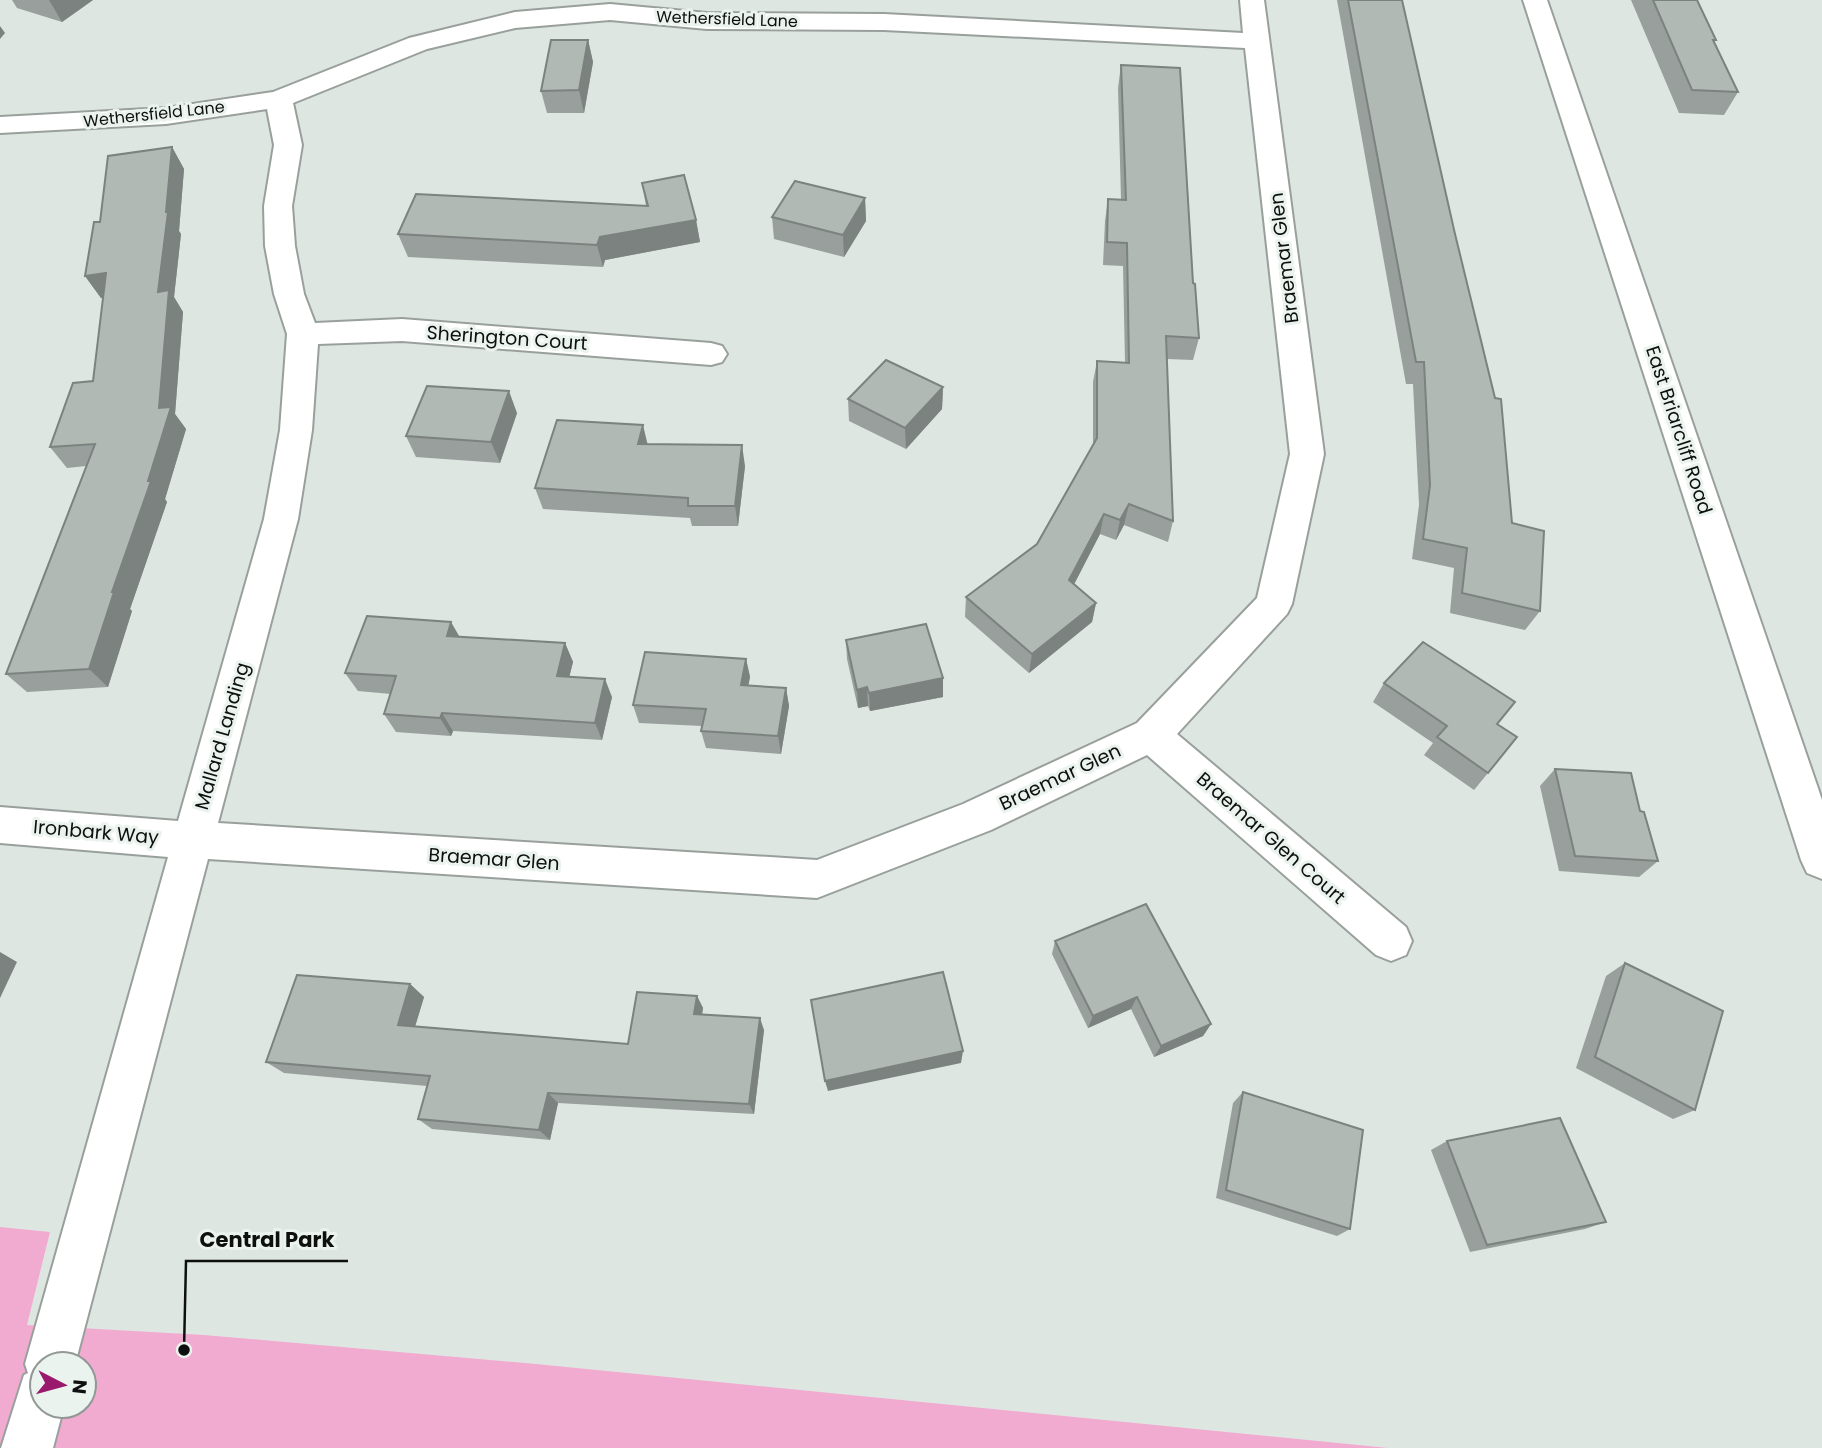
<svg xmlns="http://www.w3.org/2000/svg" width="1822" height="1448" font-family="Poppins,sans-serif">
	<rect width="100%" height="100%" fill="#dee6e2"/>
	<!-- green -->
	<path fill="#f2abd0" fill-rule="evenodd" d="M0 1227 50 1232 27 1325 204 1335 536 1364 1388 1448H0ZM42 1364H84V1406H42Z"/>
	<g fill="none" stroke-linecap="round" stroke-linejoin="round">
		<defs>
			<path id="street" d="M1240 0H1264L1324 454 1292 604 1287 614 1177 734 1406 927 1412 941 1406 955 1391 961 1376 955 1147 755 991 830 817 898 208 859 75 1364H42V1406H64L53 1448H1L24 1375 28 1373 25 1364 168 857 0 843V807L178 821 264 519 280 430 287 334 274 294 265 246 264 206 274 145 267 109 166 124 0 133V117L166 108 273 92 409 38 515 12 610 4 707 13 884 14 1243 33ZM610 20 707 29 884 30 1245 48 1290 454 1257 598 1137 723 963 804 817 860 218 823 298 519 312 430 318 344 402 341 711 365 722 362 727 354 722 346 711 343 402 319 315 323 304 294 295 246 292 206 302 145 293 103 427 49 515 28Z"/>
			<path id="secondary" d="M1523 0H1547L1822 800V879L1807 873 1801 860Z"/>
		</defs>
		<!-- street casing -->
		<use href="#street" stroke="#99a09c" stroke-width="4"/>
		<!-- secondary casing -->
		<use href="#secondary" stroke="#99a09c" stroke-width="4"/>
		<!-- street -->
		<use href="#street" fill="#fff" fill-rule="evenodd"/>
		<!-- secondary -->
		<use href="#secondary" fill="#fff" fill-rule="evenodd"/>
	</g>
	<!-- wall -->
	<g fill="#989f9c">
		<path d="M12 0H93L62 22 17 8Z"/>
		<path d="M1337 0H1402L1455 234 1512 523 1540 611 1525 630 1450 613 1454 568 1412 559 1419 505 1413 384H1406Z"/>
		<path d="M1631 0H1697L1716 40 1714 42 1738 92 1724 115 1679 113Z"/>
		<path d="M588 40 593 62 584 113H547L541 91Z"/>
		<path d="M1121 65 1193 283 1199 338 1193 360 1167 359 1173 521 1168 542 1124 525 1116 540 1100 534 1074 584 1096 603 1092 622 1029 673 965 617 966 597 1037 544 1093 445V382L1097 361 1125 362 1123 266 1103 265 1105 221 1108 199H1121L1118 88Z"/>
		<path d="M172 147 184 169 179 231 181 234 174 297 183 312 175 414 186 429 165 499 167 502 130 609 132 611 108 687 27 692 6 674 86 466 67 468 50 447 93 381 103 298H101L85 276 100 222Z"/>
		<path d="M642 183 696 220 700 242 605 260 603 267 408 257 398 234 646 206Z"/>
		<path d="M865 198 866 221 844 257 774 239 772 217Z"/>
		<path d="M943 387 942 409 906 449 849 421 848 399Z"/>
		<path d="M517 413 500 463 416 457 406 436Z"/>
		<path d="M648 444 745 466 738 526H692L690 518 543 509 535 488Z"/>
		<path d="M460 637 565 643 573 662 569 677 612 697 602 740 453 731 451 736 396 732 384 714 391 694 358 691 345 673Z"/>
		<path d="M846 640 943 678V697L870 711 868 706 858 708 847 659Z"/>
		<path d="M746 659 750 677 748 685 786 688 789 706 781 754 706 748 701 731 702 726 639 723 633 705Z"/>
		<path d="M1384 683 1497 724 1488 773 1474 790 1424 755 1433 743 1373 702Z"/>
		<path d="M1555 769 1640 811 1658 861 1639 877 1559 871 1540 786Z"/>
		<path d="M1055 941 1211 1024 1203 1036 1154 1057 1131 1009 1088 1028 1052 954Z"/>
		<path d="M1625 963 1695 1110 1673 1119 1576 1068 1606 976Z"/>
		<path d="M410 984 424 997 415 1026 628 1044 697 996 703 1008 702 1015 764 1030 754 1114 558 1103 550 1140 432 1129 418 1119 427 1086 284 1073 266 1062Z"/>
		<path d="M1243 1092 1350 1229 1337 1236 1216 1198 1233 1103Z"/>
		<path d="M1447 1141 1606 1222 1585 1229 1470 1252 1431 1150Z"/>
	</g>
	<!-- shaded-wall -->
	<g fill="#7c827f">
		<path d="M49 0H93L62 22Z"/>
		<path d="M0 26 5 33 0 39Z"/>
		<path d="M588 40 593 62 584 113 579 90Z"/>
		<path d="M172 147 184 169 179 231 181 234 174 297 183 312 175 414 186 429 165 499 167 502 130 609 132 611 108 687 89 669 112 592 148 481 159 408 158 292Z"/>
		<path d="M865 198 866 221 844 257 843 235Z"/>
		<path d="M696 220 700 242 605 260 603 267 597 245 600 237Z"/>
		<path d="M106 273 121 295 101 298 85 276Z"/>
		<path d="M943 387 942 409 906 449 905 428Z"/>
		<path d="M509 391 517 413 500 463 491 442Z"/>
		<path d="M643 425 648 446 638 444Z"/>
		<path d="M742 445 745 466 738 526 735 506Z"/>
		<path d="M1129 504 1124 525 1116 540 1120 520Z"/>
		<path d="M1104 514 1100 534 1066 600 1069 580Z"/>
		<path d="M1096 603 1092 622 1029 673 1032 654Z"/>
		<path d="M451 622 462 641 447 636Z"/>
		<path d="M565 643 573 662 565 694 557 676Z"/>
		<path d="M746 659 750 677 745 703 741 685Z"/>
		<path d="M943 678V697L870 711 869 693Z"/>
		<path d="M605 679 612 697 602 740 595 723Z"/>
		<path d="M867 687 868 706 858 708 857 690Z"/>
		<path d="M786 688 789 706 781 754 778 736Z"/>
		<path d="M442 713 453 731 451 736 440 718Z"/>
		<path d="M0 952 17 962 0 998Z"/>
		<path d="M410 984 424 997 412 1037 398 1025Z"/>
		<path d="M697 996 703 1008 700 1026 694 1014Z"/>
		<path d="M1137 997 1131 1009 1088 1028 1093 1016Z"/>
		<path d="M760 1018 764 1030 754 1114 749 1104Z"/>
		<path d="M1211 1024 1203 1036 1154 1057 1161 1046Z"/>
		<path d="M963 1051 961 1063 828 1091 825 1081Z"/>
		<path d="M548 1093 558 1103 550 1140 539 1130Z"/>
	</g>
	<!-- building -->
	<g fill="#b1b9b5" stroke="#7c827f" stroke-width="2">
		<path d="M1348 0H1402L1455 234 1495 398 1501 399 1512 523 1544 531 1540 611 1462 593 1467 548 1423 539 1430 485 1424 362H1416Z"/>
		<path d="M1653 0H1697L1716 40H1713L1738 92 1692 90Z"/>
		<path d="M551 40H588L579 90 541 91Z"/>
		<path d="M1121 65 1180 68 1193 283 1195 284 1199 338 1166 336 1173 521 1129 504 1120 520 1104 514 1069 580 1096 603 1032 654 966 597 1037 544 1097 438V361L1129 363 1127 243 1107 242 1108 199 1126 200Z"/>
		<path d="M172 147 166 212H168L158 292 169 290 159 408 171 407 148 481H151L112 592H114L89 669 6 674 95 444 50 447 73 383 93 381 106 273 85 276 94 222H100L108 156Z"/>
		<path d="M684 175 696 220 600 237 597 245 398 234 416 194 648 206 642 183Z"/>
		<path d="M795 181 865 198 843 235 772 217Z"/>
		<path d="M886 360 943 387 905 428 848 399Z"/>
		<path d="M427 386 509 391 491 442 406 436Z"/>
		<path d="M557 420 643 425 638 444 742 445 735 506H688V498L535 488Z"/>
		<path d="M367 616 451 622 447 636 565 643 557 676 605 679 595 723 442 713 440 718 384 714 396 676 345 673Z"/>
		<path d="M926 624 943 678 869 693 867 687 857 690 846 640Z"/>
		<path d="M1423 642 1515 702 1497 724 1517 737 1488 773 1437 737 1447 726 1384 683Z"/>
		<path d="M645 652 746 659 741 685 786 688 778 736 701 731 706 709 633 705Z"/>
		<path d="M1555 769 1631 773 1640 811 1644 812 1658 861 1575 856Z"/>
		<path d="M1146 904 1211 1024 1161 1046 1137 997 1093 1016 1055 941Z"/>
		<path d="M1625 963 1723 1011 1695 1110 1595 1057Z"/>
		<path d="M943 972 963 1051 825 1081 811 1000Z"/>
		<path d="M297 975 410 984 398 1025 628 1044 637 992 697 996 694 1014 760 1018 749 1104 548 1093 539 1130 418 1119 430 1076 266 1062Z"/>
		<path d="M1243 1092 1363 1130 1350 1229 1226 1190Z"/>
		<path d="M1560 1118 1606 1222 1487 1245 1447 1141Z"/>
	</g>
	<g text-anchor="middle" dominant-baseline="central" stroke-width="6" stroke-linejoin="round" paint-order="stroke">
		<!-- far-street labels -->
		<g font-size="16" fill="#0d100e" stroke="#ebf3ef">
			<text transform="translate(727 19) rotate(2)">Wethersfield Lane</text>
			<text transform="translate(154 114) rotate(-6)">Wethersfield Lane</text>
		</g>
		<!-- street labels -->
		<g font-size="19" fill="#0d100e" stroke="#ebf3ef">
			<text transform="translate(1284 258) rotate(-97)">Braemar Glen</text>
			<text transform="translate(507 338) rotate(4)">Sherington Court</text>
			<text transform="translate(1679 430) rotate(72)">East Briarcliff Road</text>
			<text transform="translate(222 736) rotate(-74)">Mallard Landing</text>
			<text transform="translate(1060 777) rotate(-25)">Braemar Glen</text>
			<text transform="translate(96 832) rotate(5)">Ironbark Way</text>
			<text transform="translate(1271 838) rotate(41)">Braemar Glen Court</text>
			<text transform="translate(494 859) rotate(4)">Braemar Glen</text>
		</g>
	</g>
	<!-- callouts -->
	<path fill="none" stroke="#0d100e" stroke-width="2.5" d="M184 1350L186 1261H348"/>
	<circle fill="#0d100e" stroke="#ebf3ef" stroke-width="2.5" cx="184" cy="1350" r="7"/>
	<g font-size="21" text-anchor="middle" font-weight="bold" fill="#0d100e" stroke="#ebf3ef" stroke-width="6" stroke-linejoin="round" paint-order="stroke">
		<text x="267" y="1247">Central Park</text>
	</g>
	<!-- north arrow -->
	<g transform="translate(63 1385) rotate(96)"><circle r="33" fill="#ebf3ef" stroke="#929895" stroke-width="2"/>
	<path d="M0-5L12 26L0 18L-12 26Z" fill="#9b196d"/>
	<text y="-10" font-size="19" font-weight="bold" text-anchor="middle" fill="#0d100e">N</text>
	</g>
</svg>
